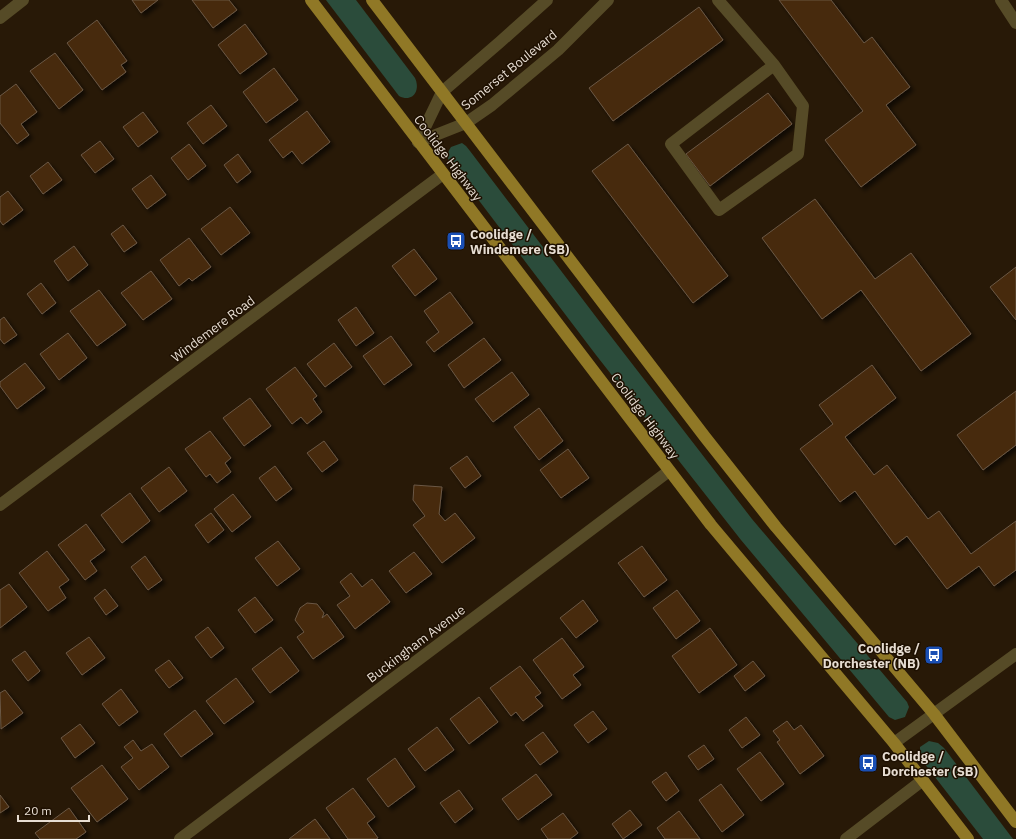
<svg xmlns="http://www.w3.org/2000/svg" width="1016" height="839" font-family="'IBM Plex Sans',sans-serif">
	<defs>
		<filter id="shadow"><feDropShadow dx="3.5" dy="3.5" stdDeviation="2" flood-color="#0009"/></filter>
	</defs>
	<rect width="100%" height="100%" fill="#281907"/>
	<!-- green -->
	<g fill="#2b4c3b">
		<path d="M326 0H356L415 78C421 91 412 103 399 96Z"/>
		<path d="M462 143 466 146 470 151 606 330 752 519 907 702 909 707 905 717 895 720 889 717 884 711 741 540 596 355 449 161C446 155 448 152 451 147Z"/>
		<path d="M929 741 938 743 944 748 1013 839H983L921 759 920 755V747Z"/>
	</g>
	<!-- building -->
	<g fill="#46290a" stroke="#6b5846" filter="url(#shadow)">
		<path d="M132 0H158L141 13Z"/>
		<path d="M192 0H229L237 10 213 28Z"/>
		<path d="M779 0H831L864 43 872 37 910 87 886 105 916 145 861 187 825 140 863 111Z"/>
		<path d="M699 7 723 40 613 121 589 88Z"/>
		<path d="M97 20 127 61 121 65 126 72 102 90 67 43Z"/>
		<path d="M245 24 267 54 240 74 218 45Z"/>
		<path d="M55 53 83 90 59 109 30 71Z"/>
		<path d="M274 68 298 100 266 123 243 92Z"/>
		<path d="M16 84 37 112 21 124 29 135 17 144 0 123V96Z"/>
		<path d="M768 93 792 124 710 186 686 154Z"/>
		<path d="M211 105 227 126 203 144 187 123Z"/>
		<path d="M307 111 330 142 302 164 292 151 283 158 269 140Z"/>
		<path d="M143 112 158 132 138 147 123 127Z"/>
		<path d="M100 141 114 159 95 173 81 155Z"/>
		<path d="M189 144 206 166 188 180 171 158Z"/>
		<path d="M628 144 728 276 693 303 592 171Z"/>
		<path d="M238 154 251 172 237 183 224 165Z"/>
		<path d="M48 162 62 180 43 194 30 176Z"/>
		<path d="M151 175 166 195 147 209 132 189Z"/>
		<path d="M8 191 23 210 3 225 0 221V197Z"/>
		<path d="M815 199 875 279 911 253 971 334 921 371 861 290 822 319 762 238Z"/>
		<path d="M230 207 250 233 221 255 201 229Z"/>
		<path d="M123 225 137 243 124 252 111 234Z"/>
		<path d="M189 238 211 267 192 281 189 278 179 286 160 260Z"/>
		<path d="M74 246 88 265 68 281 54 261Z"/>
		<path d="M414 249 437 279 415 296 392 266Z"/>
		<path d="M1016 267V320L990 287Z"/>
		<path d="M151 271 172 299 143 320 121 293Z"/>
		<path d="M41 283 56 303 42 314 27 294Z"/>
		<path d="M99 290 126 325 97 346 70 311Z"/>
		<path d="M450 292 473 323 434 352 426 342 439 332 424 311Z"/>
		<path d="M356 307 374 333 356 346 338 320Z"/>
		<path d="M4 317 17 335 4 344 0 339V320Z"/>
		<path d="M68 333 87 358 59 380 40 354Z"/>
		<path d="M391 336 412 365 384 385 363 356Z"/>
		<path d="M484 338 501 360 464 388 448 365Z"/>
		<path d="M334 343 352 367 325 387 307 364Z"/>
		<path d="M25 363 45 388 17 409 0 386V382Z"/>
		<path d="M872 365 896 398 845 437 874 475 887 465 928 519 939 511 971 554 1016 521V570L994 586 979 566 947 589 907 536 895 545 855 491 840 502 800 449 833 424 819 405Z"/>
		<path d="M295 367 317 396 313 399 322 412 307 424 301 417 292 424 266 389Z"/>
		<path d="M512 372 529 395 493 422 475 399Z"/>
		<path d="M1016 391V445L983 470 957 435Z"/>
		<path d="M250 398 271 426 244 446 223 418Z"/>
		<path d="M539 408 563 441 539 460 514 427Z"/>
		<path d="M210 431 231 458 225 463 231 472 217 483 210 474 206 477 185 449Z"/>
		<path d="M324 441 338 460 322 472 307 453Z"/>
		<path d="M568 449 589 478 561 498 540 470Z"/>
		<path d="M467 456 481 476 465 488 450 468Z"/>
		<path d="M275 466 292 489 276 501 259 478Z"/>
		<path d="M169 467 187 491 159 512 141 488Z"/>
		<path d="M414 485 442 487 439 514 445 521 455 513 475 538 442 563 413 525 425 516 413 500Z"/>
		<path d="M130 493 150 521 122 543 101 515Z"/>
		<path d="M233 494 251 517 232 532 214 509Z"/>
		<path d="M211 513 224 530 208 543 195 525Z"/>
		<path d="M86 524 105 550 90 561 97 571 85 580 58 545Z"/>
		<path d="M278 541 300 569 277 586 255 558Z"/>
		<path d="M642 546 667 580 644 597 618 563Z"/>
		<path d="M47 551 69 580 59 587 66 598 48 611 19 573Z"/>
		<path d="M414 552 432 574 406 593 389 571Z"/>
		<path d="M145 556 162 580 148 590 131 567Z"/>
		<path d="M351 573 362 587 372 579 390 602 355 629 337 605 350 596 340 582Z"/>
		<path d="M9 584 27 607 0 628V590Z"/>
		<path d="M105 589 118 606 106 615 94 598Z"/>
		<path d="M677 590 700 621 676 639 653 608Z"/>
		<path d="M255 597 273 620 255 633 238 610Z"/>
		<path d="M583 600 598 621 576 638 560 618Z"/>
		<path d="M307 603 317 604 324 613 322 618 327 614 344 637 313 659 297 637 304 632 295 620 300 608Z"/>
		<path d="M208 627 224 648 211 658 195 637Z"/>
		<path d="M710 628 737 665 699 693 672 656Z"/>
		<path d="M89 637 105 658 82 675 66 653Z"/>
		<path d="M562 638 584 667 573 675 581 685 562 699 533 660Z"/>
		<path d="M281 647 299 671 270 693 252 669Z"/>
		<path d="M25 651 40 671 28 681 12 660Z"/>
		<path d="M169 660 183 678 169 688 155 670Z"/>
		<path d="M753 661 765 676 745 691 734 676Z"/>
		<path d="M520 666 541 693 535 697 543 706 523 721 516 712 511 716 490 688Z"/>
		<path d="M236 678 254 702 224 724 206 701Z"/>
		<path d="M121 689 138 712 119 726 102 704Z"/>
		<path d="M5 690 23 713 1 729 0 693Z"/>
		<path d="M479 697 498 722 469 744 450 719Z"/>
		<path d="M195 710 213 734 181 757 164 734Z"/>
		<path d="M593 711 607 729 588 743 574 725Z"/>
		<path d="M746 717 760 735 742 748 729 730Z"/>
		<path d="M787 721 794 730 801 725 824 756 800 774 777 742 780 740 773 731Z"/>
		<path d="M80 724 95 743 75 758 61 738Z"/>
		<path d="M437 727 454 750 425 771 408 749Z"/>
		<path d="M543 732 558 752 540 765 525 745Z"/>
		<path d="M133 740 141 751 152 744 169 767 139 790 121 767 133 758 124 747Z"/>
		<path d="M704 745 714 759 698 770 688 756Z"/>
		<path d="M760 752 784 784 761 801 737 769Z"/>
		<path d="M395 758 415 787 388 807 367 779Z"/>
		<path d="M102 765 128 799 97 822 71 788Z"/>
		<path d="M666 772 679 791 666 801 652 782Z"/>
		<path d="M536 774 552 795 518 820 502 799Z"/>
		<path d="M721 784 744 815 722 832 699 800Z"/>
		<path d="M353 788 375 817 367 823 378 838 376 839H348L326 808Z"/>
		<path d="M459 790 473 809 455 823 440 803Z"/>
		<path d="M0 795 9 807 0 813Z"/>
		<path d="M69 808 86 832 76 839H40L35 833Z"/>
		<path d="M630 810 642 825 623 839 612 824Z"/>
		<path d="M679 811 700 839H665L657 828Z"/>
		<path d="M563 813 578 833 570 839H548L541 829Z"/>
		<path d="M315 819 330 839H289Z"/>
	</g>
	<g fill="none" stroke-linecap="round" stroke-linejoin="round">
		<!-- minor -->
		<g stroke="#564b27" stroke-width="12">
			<path d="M718 0 774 65 803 106 798 154 719 210 671 144 774 65"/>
			<path d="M1001 0 1016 23"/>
			<path d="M0 18 23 0"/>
			<path d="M418 142 466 123 492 105 558 50 608 0"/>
			<path d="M418 142 442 92 500 42 547 0"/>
			<path d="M0 505 443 174"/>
			<path d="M894 743 1016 654"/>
			<path d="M180 839 669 471"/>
			<path d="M846 839 923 780"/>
		</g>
		<!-- major -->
		<g stroke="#907826" stroke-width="12">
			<path d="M311 0 711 525 894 743 968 839"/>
			<path d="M372 0 705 437 776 527 934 714 1016 822"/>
		</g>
	</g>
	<!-- icons -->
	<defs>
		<symbol id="bus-square" viewBox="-11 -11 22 22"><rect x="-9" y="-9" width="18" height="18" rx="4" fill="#1a4fb4" stroke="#1e1001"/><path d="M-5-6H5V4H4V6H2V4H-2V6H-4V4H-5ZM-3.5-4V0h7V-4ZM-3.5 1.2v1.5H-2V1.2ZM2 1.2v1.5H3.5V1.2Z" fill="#fff"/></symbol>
	</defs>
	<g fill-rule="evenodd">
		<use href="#bus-square" x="445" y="230" width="22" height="22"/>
		<use href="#bus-square" x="923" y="644" width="22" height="22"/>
		<use href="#bus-square" x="857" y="752" width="22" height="22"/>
	</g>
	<g text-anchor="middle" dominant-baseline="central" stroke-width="3" stroke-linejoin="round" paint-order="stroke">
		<!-- street labels -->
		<g font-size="13" fill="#e7ddd2" stroke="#1e1001">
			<text transform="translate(509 70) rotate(-39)">Somerset Boulevard</text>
			<text transform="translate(448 158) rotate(53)">Coolidge Highway</text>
			<text transform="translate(213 329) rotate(-37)">Windemere Road</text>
			<text transform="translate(645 416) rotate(53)">Coolidge Highway</text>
			<text transform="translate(416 644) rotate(-37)">Buckingham Avenue</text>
		</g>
		<!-- poi labels -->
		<g font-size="13" font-weight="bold" fill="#e7ddd2" stroke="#1e1001" text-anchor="start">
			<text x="470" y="234">Coolidge /<tspan x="470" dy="15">Windemere (SB)</tspan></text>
			<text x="920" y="648" text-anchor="end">Coolidge /<tspan x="920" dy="15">Dorchester (NB)</tspan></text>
			<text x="882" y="756">Coolidge /<tspan x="882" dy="15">Dorchester (SB)</tspan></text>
		</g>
	</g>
	<!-- scale -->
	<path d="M18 815v6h71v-6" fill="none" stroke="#e7ddd2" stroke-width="2"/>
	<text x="24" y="815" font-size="12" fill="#e7ddd2" stroke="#1e1001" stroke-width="3" paint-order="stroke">20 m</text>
</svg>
